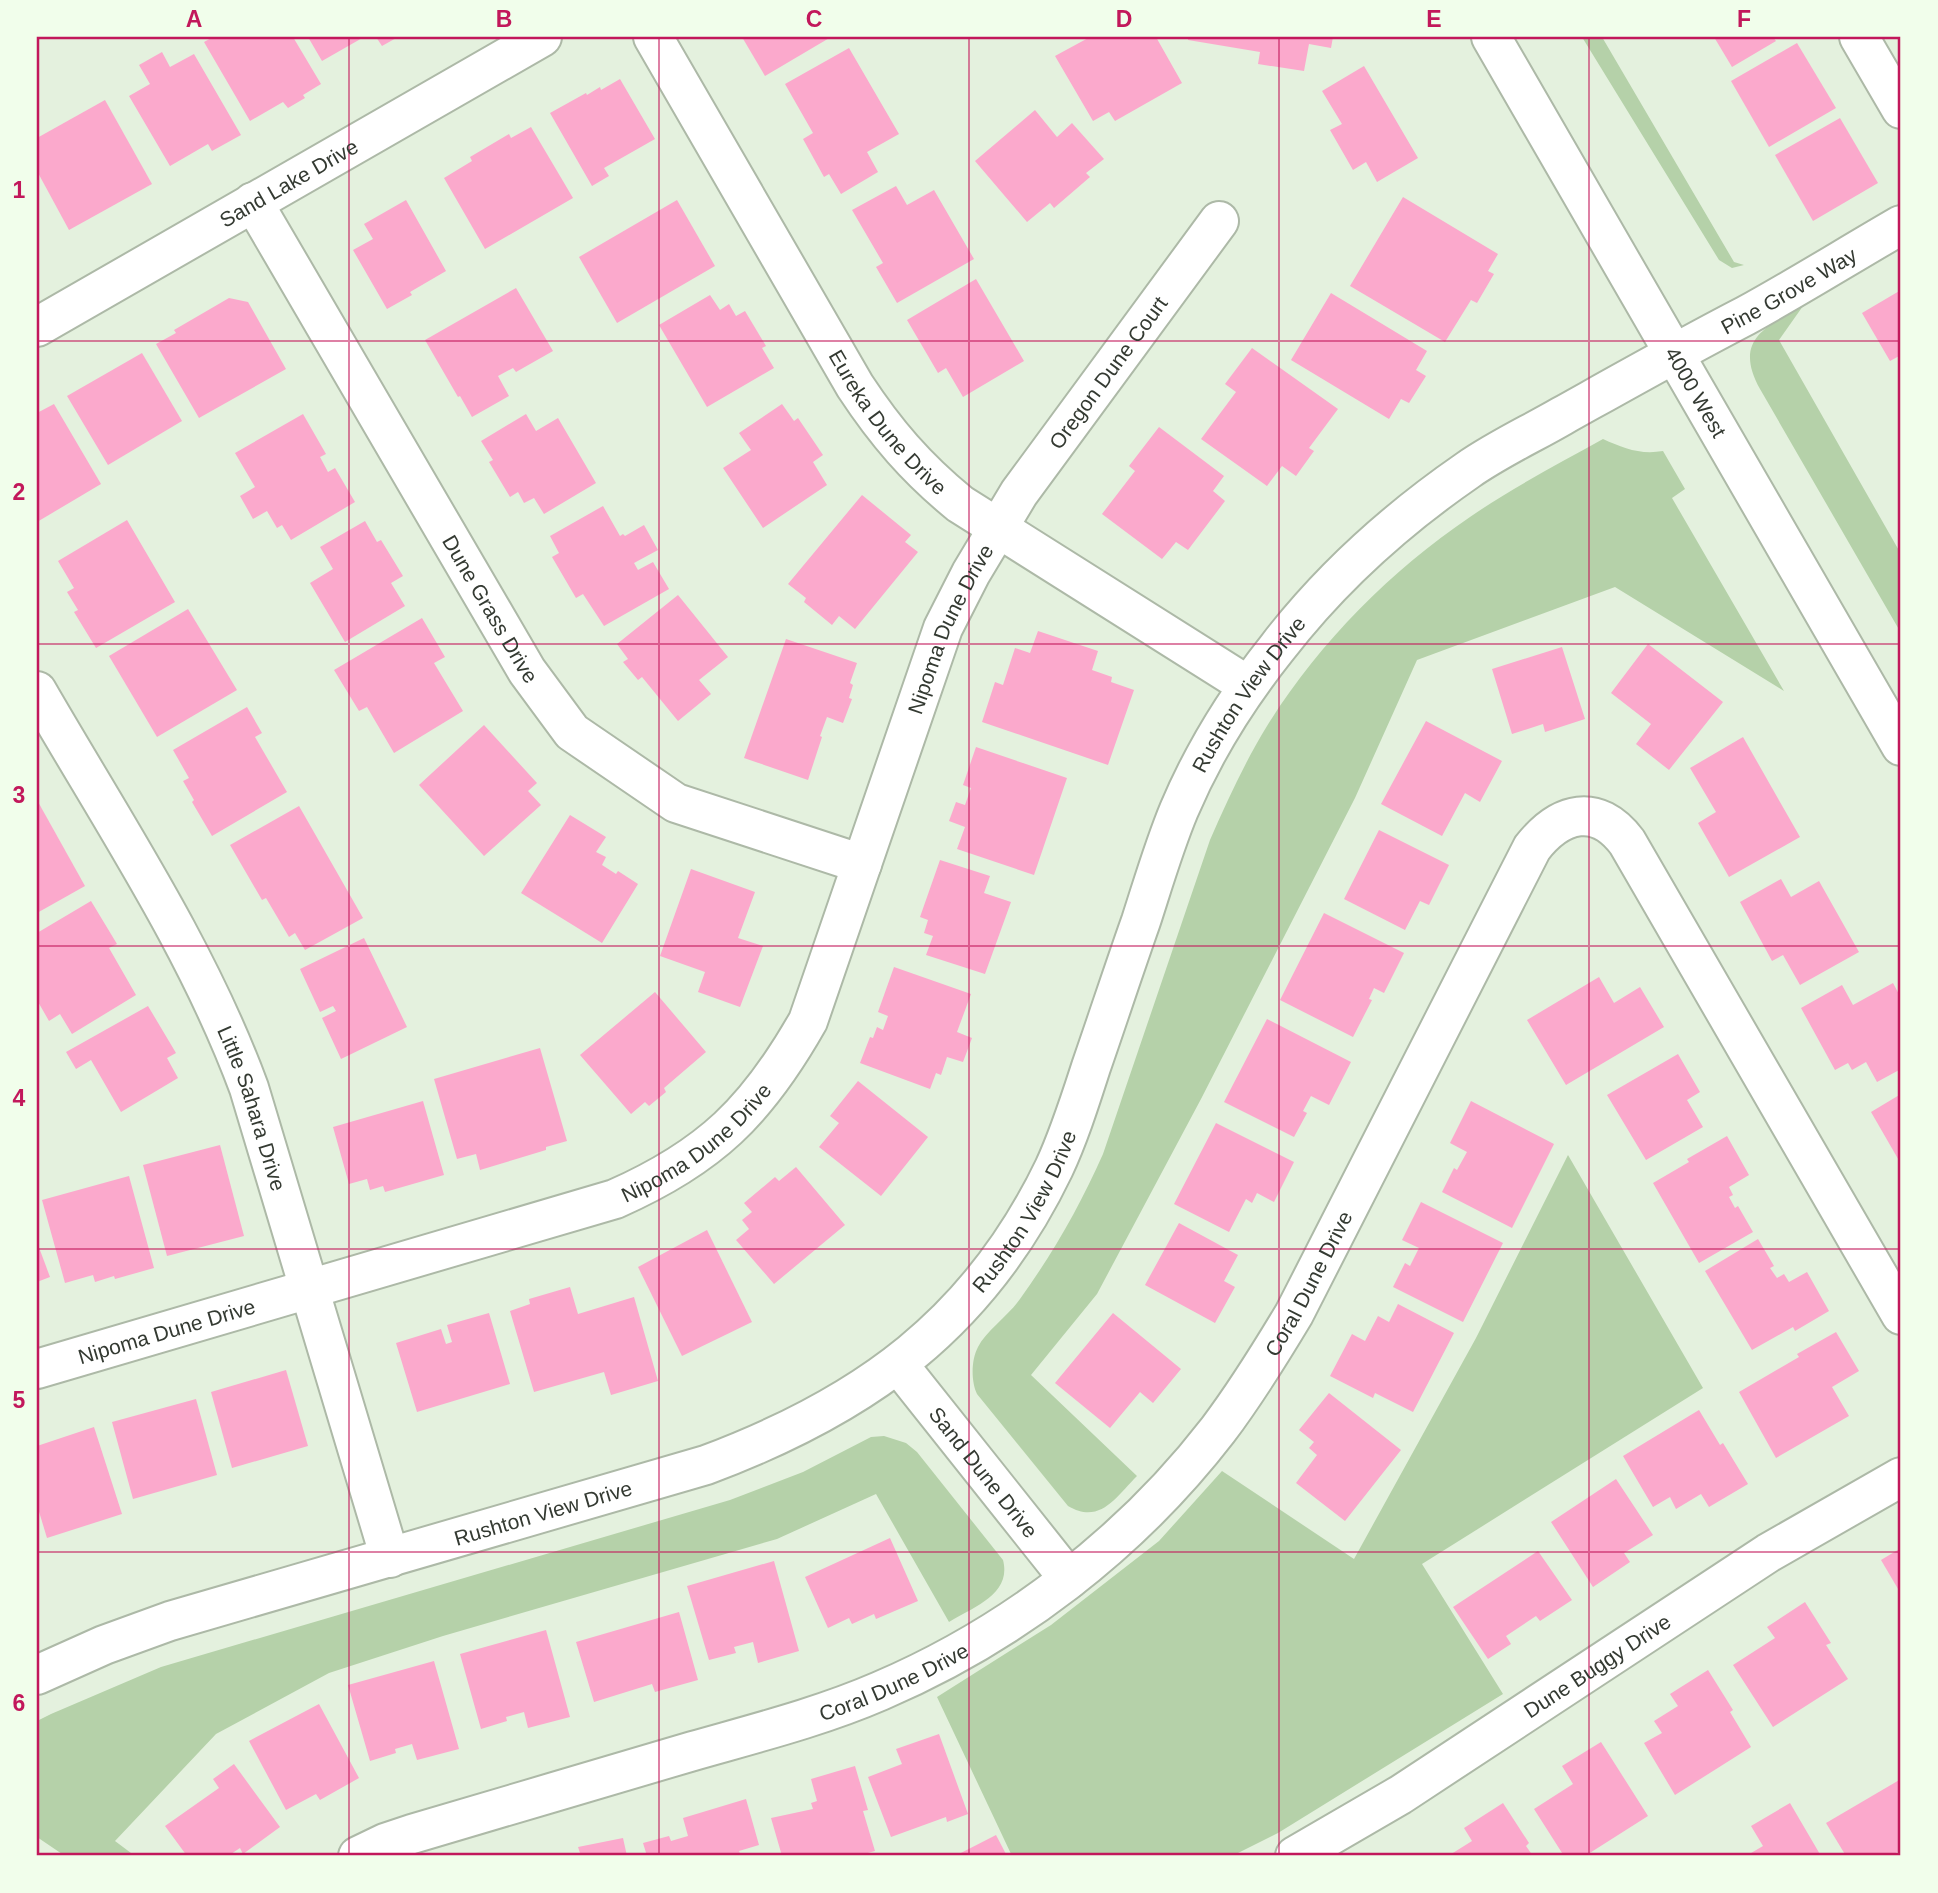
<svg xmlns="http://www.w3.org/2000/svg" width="1938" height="1893" font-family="Arial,sans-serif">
	<rect width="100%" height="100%" fill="#e4f1de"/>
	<!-- green -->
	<g fill="#b5d1a9">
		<path d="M1582 37H1602L1734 262 1744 265 1732 268 1719 260Z"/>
		<path d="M1803 306 1779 340 1901 554V633L1760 389C1733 340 1765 327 1803 306Z"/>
		<path d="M1603 439C1623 448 1640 455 1663 451L1685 489 1672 498 1784 691 1615 587 1417 660 1355 798 1201 1099 1097 1294 1031 1375 1137 1476C1116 1497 1100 1525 1068 1506L977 1394C971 1382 971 1360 978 1347 986 1331 1009 1315 1020 1299 1053 1253 1080 1206 1103 1154L1210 840C1227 801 1245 762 1267 726 1318 644 1390 571 1470 517 1512 488 1558 464 1603 439Z"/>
		<path d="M1568 1155 1703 1388 1422 1564 1503 1694 1278 1833 1232 1856H1012L937 1697 1051 1625 1159 1541 1222 1471 1354 1559 1476 1338Z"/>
		<path d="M884 1436 906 1443 917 1452 1003 1560C1012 1594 973 1607 949 1622L876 1494 777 1539 443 1636 329 1673 216 1734 115 1841 135 1856H65L37 1837V1721L51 1714 161 1667 730 1500 803 1472 871 1437Z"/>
	</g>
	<!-- building -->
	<g fill="#fba9cc">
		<path d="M213 37H293L321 84 303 95 305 98 288 108 283 102 250 121 204 42Z"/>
		<path d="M308 37H364L322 61Z"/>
		<path d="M376 37H398L382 46Z"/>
		<path d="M742 37H831L765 76Z"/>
		<path d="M1090 37H1156L1182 83 1115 121 1109 112 1093 121 1055 56Z"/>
		<path d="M1188 37H1333L1331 48 1309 44 1304 71 1258 64 1260 52 1188 40Z"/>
		<path d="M1714 37H1773L1776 41 1732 67Z"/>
		<path d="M1797 43 1836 108 1769 147 1731 81Z"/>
		<path d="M849 48 899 134 867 152 878 172 841 194 829 174 824 177 803 139 813 133 785 84Z"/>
		<path d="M162 52 170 67 194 54 241 135 212 151 208 144 170 166 129 96 150 84 139 65Z"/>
		<path d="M1364 66 1418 158 1377 182 1366 162 1353 170 1330 130 1342 124 1322 91Z"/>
		<path d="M620 79 655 139 604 168 609 176 592 186 550 113 586 93 587 95 600 87 601 90Z"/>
		<path d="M105 100 152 184 69 230 37 171V138Z"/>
		<path d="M1035 110 1057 137 1072 123 1104 159 1086 173 1090 177 1054 208 1050 203 1027 222 975 161Z"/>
		<path d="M1840 118 1878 183 1813 221 1775 155Z"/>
		<path d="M531 127 573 198 485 249 444 178 472 161 470 157 509 134 511 138Z"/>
		<path d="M896 186 907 205 934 190 974 259 897 303 876 267 883 263 852 210Z"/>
		<path d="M1403 197 1498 254 1488 271 1494 274 1477 303 1471 300 1445 342 1350 286Z"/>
		<path d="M406 200 446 271 410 292 412 295 387 309 353 250 373 239 364 224Z"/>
		<path d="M677 200 715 266 617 323 579 257Z"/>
		<path d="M976 279 1024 361 963 397 946 368 938 373 907 320Z"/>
		<path d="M516 288 553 351 516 372 513 368 498 376 509 396 472 417 460 396 458 397 425 340Z"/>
		<path d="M1901 290V355L1890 361 1862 313Z"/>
		<path d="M1331 293 1427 351 1416 370 1426 376 1409 403 1401 399 1389 419 1291 360Z"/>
		<path d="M710 295 720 310 729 304 736 316 745 311 766 346 762 348 774 368 707 407 659 325Z"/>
		<path d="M229 298 248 302 286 369 199 418 156 344 176 333 174 330Z"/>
		<path d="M1252 348 1338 409 1309 448 1314 451 1296 476 1282 466 1267 486 1201 439 1236 392 1225 384Z"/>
		<path d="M142 353 182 421 108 465 67 396Z"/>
		<path d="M54 404 101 484 37 522V413Z"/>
		<path d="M782 404 794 421 798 418 823 455 813 462 827 485 763 528 723 468 751 450 739 433Z"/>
		<path d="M303 414 326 454 320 457 328 472 335 468 355 502 291 540 282 525 277 528 267 511 253 519 240 496 255 487 235 453Z"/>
		<path d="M526 414 536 431 558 418 596 483 544 514 534 498 524 503 518 492 510 497 489 462 493 460 481 441Z"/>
		<path d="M1159 427 1224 476 1213 491 1225 501 1188 550 1176 542 1162 559 1102 514 1135 471 1129 466Z"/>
		<path d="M862 495 911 535 905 542 918 552 855 629 839 616 832 625 804 602 806 598 788 584Z"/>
		<path d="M603 506 620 536 623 534 625 536 644 525 658 550 634 563 638 570 653 562 669 589 604 626 583 594 576 598 552 557 559 553 550 536Z"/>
		<path d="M127 520 175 602 96 648 74 612 78 610 67 592 74 588 58 561Z"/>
		<path d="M365 521 377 542 381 540 403 576 391 583 405 606 345 642 310 583 333 569 320 547Z"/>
		<path d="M678 595 728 657 699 680 711 694 678 721 642 677 638 680 623 662 628 659 617 644Z"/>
		<path d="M188 609 237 690 157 737 109 656Z"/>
		<path d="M422 618 445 657 434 663 463 711 394 753 367 707 359 711 334 670Z"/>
		<path d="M1038 631 1098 651 1092 670 1112 677 1111 682 1134 690 1108 765 982 722 995 682 1003 685 1015 648 1030 653Z"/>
		<path d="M786 639 857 663 850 683 853 685 849 698 852 699 843 723 827 717 820 736 822 737 808 780 744 758Z"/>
		<path d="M1648 644 1723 702 1669 770 1636 744 1651 724 1611 693Z"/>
		<path d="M1562 647 1585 719 1545 732 1543 724 1512 734 1492 669Z"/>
		<path d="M247 707 262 733 255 737 287 792 212 836 192 802 194 800 183 781 189 778 173 750Z"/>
		<path d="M1426 721 1502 761 1480 802 1465 793 1442 836 1381 804Z"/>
		<path d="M484 725 537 783 528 791 541 805 484 856 419 785Z"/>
		<path d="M1743 737 1800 837 1729 877 1698 823 1716 812 1690 768Z"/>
		<path d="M976 747 1067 778 1034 875 957 849 965 827 949 821 956 802 965 805 971 788 963 785Z"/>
		<path d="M37 800 85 886 37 913Z"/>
		<path d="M299 806 363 918 305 950 295 933 289 937 266 898 262 900 230 845Z"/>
		<path d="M570 815 606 837 596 852 606 857 602 865 616 874 618 871 638 884 602 943 521 893Z"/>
		<path d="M1379 830 1449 865 1429 905 1420 901 1405 930 1344 899Z"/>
		<path d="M940 860 990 876 984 893 1011 902 985 974 926 955 933 936 924 933 928 920 920 917Z"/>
		<path d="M691 869 755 892 738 938 763 946 740 1007 698 992 705 972 660 956Z"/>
		<path d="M1781 879 1791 897 1819 881 1859 952 1800 985 1783 955 1772 961 1740 902Z"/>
		<path d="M91 901 117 944 109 948 136 995 72 1034 60 1014 49 1021 37 1000V933Z"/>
		<path d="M1324 913 1404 953 1384 993 1374 988 1369 999 1372 1000 1353 1037 1280 1000Z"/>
		<path d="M364 938 407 1027 341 1059 322 1018 336 1011 333 1006 320 1012 300 969Z"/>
		<path d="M894 967 971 994 957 1032 972 1038 963 1062 947 1057 941 1075 936 1073 930 1089 860 1063 870 1037 873 1038 877 1027 883 1030 888 1016 878 1012Z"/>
		<path d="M1599 977 1614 1003 1640 987 1664 1027 1566 1085 1527 1020Z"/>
		<path d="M1893 983 1901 998V1069L1877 1082 1866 1062 1852 1070 1848 1063 1835 1070 1801 1008 1842 985 1853 1005Z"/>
		<path d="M655 992 706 1052 664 1088 666 1092 649 1106 645 1102 631 1114 580 1055Z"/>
		<path d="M148 1006 176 1053 167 1058 178 1078 121 1112 91 1060 76 1069 66 1052Z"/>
		<path d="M1267 1019 1351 1062 1329 1105 1311 1096 1303 1111 1307 1113 1294 1137 1224 1102Z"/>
		<path d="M540 1048 567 1141 546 1147V1150L480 1170 476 1154 457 1159 434 1079Z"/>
		<path d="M1678 1054 1700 1092 1687 1100 1703 1127 1646 1160 1607 1095Z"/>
		<path d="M858 1081 928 1137 881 1196 819 1147 839 1123 830 1116Z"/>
		<path d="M1901 1094V1164L1871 1112Z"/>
		<path d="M423 1101 444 1175 385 1192 383 1186 370 1190 367 1179 349 1184 333 1127Z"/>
		<path d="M1471 1101 1554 1144 1512 1228 1442 1192 1454 1168 1457 1170 1467 1152 1450 1143Z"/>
		<path d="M1216 1123 1294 1162 1274 1202 1257 1193 1252 1203 1246 1199 1229 1232 1174 1204Z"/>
		<path d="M1727 1136 1749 1175 1729 1187 1733 1195 1729 1197 1735 1208 1738 1206 1753 1232 1699 1263 1653 1183 1689 1162 1687 1159Z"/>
		<path d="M220 1145 244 1236 167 1256 143 1165Z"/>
		<path d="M796 1167 845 1225 774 1284 736 1240 749 1229 742 1220 752 1212 744 1203 775 1177 779 1181Z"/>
		<path d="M129 1176 154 1268 115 1279 114 1276 95 1282 93 1275 65 1283 42 1200Z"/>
		<path d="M1421 1202 1503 1243 1463 1322 1393 1287 1405 1263 1410 1266 1419 1248 1402 1240Z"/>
		<path d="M1179 1223 1238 1255 1224 1281 1235 1287 1215 1323 1145 1285Z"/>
		<path d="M707 1230 752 1322 682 1356 638 1267Z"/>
		<path d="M1758 1239 1774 1266 1770 1268 1777 1278 1784 1274 1789 1282 1807 1272 1829 1311 1795 1331 1793 1327 1752 1350 1705 1271Z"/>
		<path d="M37 1242 50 1277 37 1282Z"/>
		<path d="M570 1287 578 1314 634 1297 658 1381 611 1395 604 1372 534 1392 510 1311 530 1304 529 1299Z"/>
		<path d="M1398 1304 1454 1333 1413 1412 1375 1393 1373 1398 1330 1376 1352 1334 1365 1341 1378 1316 1389 1322Z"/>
		<path d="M489 1313 510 1384 417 1412 396 1343 441 1329 446 1344 452 1342 447 1325Z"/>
		<path d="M1113 1313 1181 1369 1153 1403 1140 1392 1110 1428 1055 1383Z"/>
		<path d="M1836 1332 1859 1371 1832 1387 1849 1416 1776 1458 1739 1392 1799 1357 1797 1354Z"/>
		<path d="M286 1370 308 1446 232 1468 211 1392Z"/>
		<path d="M1329 1393 1401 1450 1345 1521 1296 1483 1317 1455 1309 1448 1314 1442 1299 1430Z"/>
		<path d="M196 1399 217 1475 133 1499 112 1422Z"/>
		<path d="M1699 1410 1720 1445 1723 1443 1748 1484 1709 1507 1701 1494 1676 1509 1670 1497 1653 1507 1623 1456Z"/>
		<path d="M94 1427 122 1514 47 1538 37 1505V1446Z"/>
		<path d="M1616 1479 1653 1535 1624 1553 1630 1562 1593 1587 1551 1522Z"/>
		<path d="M890 1538 918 1601 876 1619 874 1614 852 1624 849 1618 828 1628 805 1577Z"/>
		<path d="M1901 1548V1594L1881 1560Z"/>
		<path d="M1538 1551 1572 1600 1540 1621 1536 1616 1506 1636 1511 1644 1488 1659 1453 1607Z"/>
		<path d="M774 1561 799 1651 758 1663 753 1642 734 1647 736 1653 709 1660 687 1586Z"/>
		<path d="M1805 1602 1831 1643 1826 1645 1848 1679 1773 1727 1733 1665 1775 1638 1767 1627Z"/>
		<path d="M679 1612 698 1680 655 1692 652 1684 594 1702 576 1642Z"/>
		<path d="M546 1630 570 1717 528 1728 524 1712 506 1717 507 1721 481 1729 460 1654Z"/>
		<path d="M434 1661 459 1749 417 1760 412 1744 395 1749 396 1753 370 1761 348 1685Z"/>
		<path d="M1708 1670 1733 1710 1730 1712 1751 1747 1675 1795 1644 1743 1662 1733 1654 1721 1678 1706 1670 1694Z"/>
		<path d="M319 1704 359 1778 320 1800 316 1794 286 1810 249 1741Z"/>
		<path d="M939 1734 968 1814 947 1822 946 1817 891 1837 868 1777 902 1764 896 1749Z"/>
		<path d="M1601 1742 1648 1816 1585 1856H1564L1534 1809 1573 1784 1562 1766Z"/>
		<path d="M234 1764 280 1827 243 1854 240 1848 228 1856H187L165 1826 219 1788 213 1779Z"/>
		<path d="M855 1766 868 1810 863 1811 875 1851 857 1856H782L771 1818 813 1809 811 1803 817 1801 811 1779Z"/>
		<path d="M1901 1779V1850L1890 1856H1846L1826 1823Z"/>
		<path d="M746 1799 759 1845 739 1851 741 1856H647L643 1843 669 1836 671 1841 688 1836 683 1818Z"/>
		<path d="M1503 1803 1529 1843 1526 1846 1533 1856H1448L1472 1841 1464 1828Z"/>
		<path d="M1790 1803 1821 1856H1746L1763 1846 1751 1826Z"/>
		<path d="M996 1835 1007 1856H955Z"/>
		<path d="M623 1838 627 1856H569L580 1853 578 1847Z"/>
	</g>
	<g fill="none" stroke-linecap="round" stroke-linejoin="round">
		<defs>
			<g id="street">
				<path id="s1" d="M653 37 855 386C886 433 916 468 960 504L1247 685"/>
				<path d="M1859 37 1901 109"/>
				<path id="s2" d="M253 202 527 671 572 732 676 803 862 864"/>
				<path id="s3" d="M37 327 542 37"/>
				<path id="s4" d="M37 691C112 821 197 947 249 1088L390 1558"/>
				<path id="s5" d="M898 1364 1069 1579"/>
				<path id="s6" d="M37 1369 615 1199C710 1157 757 1111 808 1021L943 628 971 573 1019 493 1219 221"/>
				<path id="s7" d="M37 1675 104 1645 170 1621 706 1465C864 1406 979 1324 1054 1168 1069 1136 1080 1101 1091 1067 1108 1018 1124 969 1141 921 1153 884 1164 846 1179 810 1204 751 1237 698 1277 648 1330 579 1397 519 1468 470 1498 449 1531 434 1562 416 1623 382 1683 348 1745 316 1798 287 1849 255 1901 225"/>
				<path id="s8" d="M358 1856 385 1843 412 1834C506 1806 599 1779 693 1751 756 1733 820 1717 880 1691 1011 1635 1131 1543 1218 1430 1246 1393 1270 1354 1294 1314L1532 848C1560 812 1597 802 1627 842L1901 1315"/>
				<path id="s9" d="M1295 1856 1400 1795 1768 1553 1901 1477"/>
			</g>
			<g id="secondary">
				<path id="s10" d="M1491 37 1901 746"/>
			</g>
		</defs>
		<!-- street casing -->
		<use href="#street" stroke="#adb9a7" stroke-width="42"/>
		<!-- secondary casing -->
		<use href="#secondary" stroke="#adb9a7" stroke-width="42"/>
		<!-- street -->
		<use href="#street" stroke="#fff" stroke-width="38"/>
		<!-- secondary -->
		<use href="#secondary" stroke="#fff" stroke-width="38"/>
	</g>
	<!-- grid -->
	<path fill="none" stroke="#c2185b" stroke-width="2" stroke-opacity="0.55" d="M349 37V1856M659 37V1856M969 37V1856M1279 37V1856M1589 37V1856M37 341H1901M37 644H1901M37 946H1901M37 1249H1901M37 1552H1901"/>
	<g text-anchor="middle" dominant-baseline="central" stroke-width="5" stroke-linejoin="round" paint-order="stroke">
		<!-- street labels -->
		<g font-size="21" fill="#343a32" stroke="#f1feeb">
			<text stroke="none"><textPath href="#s3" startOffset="290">Sand Lake Drive</textPath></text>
			<text stroke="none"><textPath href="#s7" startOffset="2371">Pine Grove Way</textPath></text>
			<text stroke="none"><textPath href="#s6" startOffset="1591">Oregon Dune Court</textPath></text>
			<text stroke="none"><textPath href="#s10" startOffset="410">4000 West</textPath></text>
			<text stroke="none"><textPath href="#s1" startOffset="452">Eureka Dune Drive</textPath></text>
			<text stroke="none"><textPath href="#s2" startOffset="471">Dune Grass Drive</textPath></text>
			<text stroke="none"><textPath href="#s6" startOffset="1288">Nipoma Dune Drive</textPath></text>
			<text stroke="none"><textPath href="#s7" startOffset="1687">Rushton View Drive</textPath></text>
			<text stroke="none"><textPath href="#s4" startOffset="471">Little Sahara Drive</textPath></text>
			<text stroke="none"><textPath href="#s6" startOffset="702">Nipoma Dune Drive</textPath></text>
			<text stroke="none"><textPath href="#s7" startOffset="1120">Rushton View Drive</textPath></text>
			<text stroke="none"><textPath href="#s8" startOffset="1152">Coral Dune Drive</textPath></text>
			<text stroke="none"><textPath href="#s6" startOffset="135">Nipoma Dune Drive</textPath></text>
			<text stroke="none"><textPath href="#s5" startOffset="138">Sand Dune Drive</textPath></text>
			<text stroke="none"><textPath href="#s7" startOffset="532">Rushton View Drive</textPath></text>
			<text stroke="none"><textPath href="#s9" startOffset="357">Dune Buggy Drive</textPath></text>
			<text stroke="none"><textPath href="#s8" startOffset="564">Coral Dune Drive</textPath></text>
		</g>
	</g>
	<!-- border -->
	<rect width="1938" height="1893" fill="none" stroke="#f1feeb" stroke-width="77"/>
	<rect x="38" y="38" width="1861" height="1816" fill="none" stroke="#c2185b" stroke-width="2.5"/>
	<g font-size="23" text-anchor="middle" font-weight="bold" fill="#c2185b">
		<text x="194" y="27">A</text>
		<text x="504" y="27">B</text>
		<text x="814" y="27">C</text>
		<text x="1124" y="27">D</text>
		<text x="1434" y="27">E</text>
		<text x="1744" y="27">F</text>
		<text x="19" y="198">1</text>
		<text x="19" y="500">2</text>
		<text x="19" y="803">3</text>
		<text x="19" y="1106">4</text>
		<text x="19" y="1408">5</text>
		<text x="19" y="1711">6</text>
	</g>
</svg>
